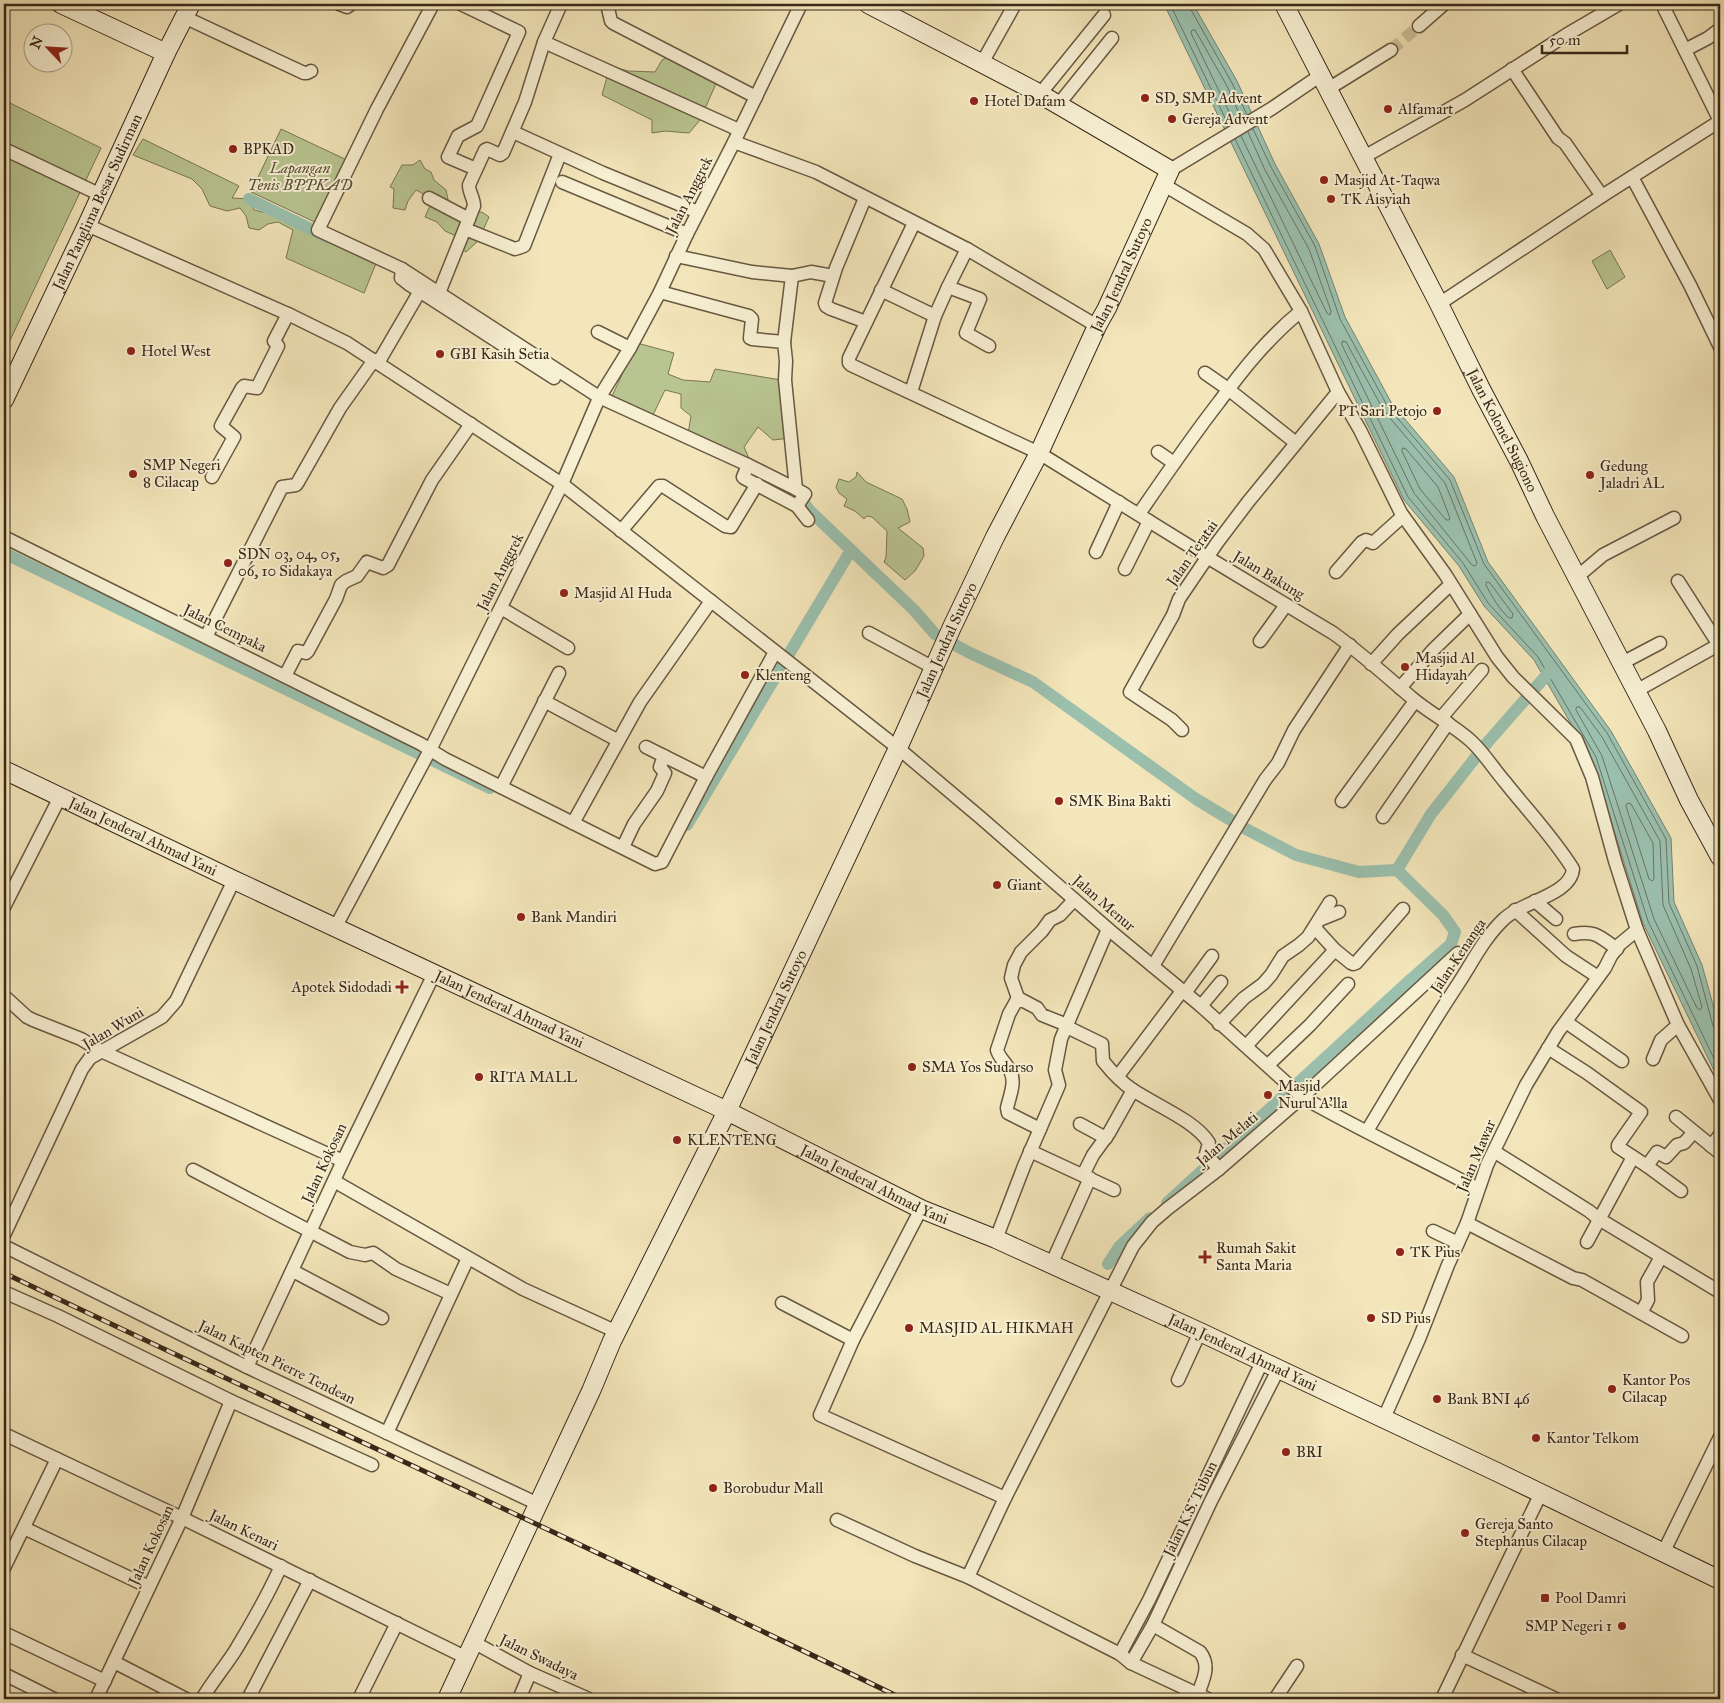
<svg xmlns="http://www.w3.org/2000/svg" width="1724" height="1703" font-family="'IM FELL Great Primer',serif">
	<rect width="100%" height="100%" fill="#f3e6ba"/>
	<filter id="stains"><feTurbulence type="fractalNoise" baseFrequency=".004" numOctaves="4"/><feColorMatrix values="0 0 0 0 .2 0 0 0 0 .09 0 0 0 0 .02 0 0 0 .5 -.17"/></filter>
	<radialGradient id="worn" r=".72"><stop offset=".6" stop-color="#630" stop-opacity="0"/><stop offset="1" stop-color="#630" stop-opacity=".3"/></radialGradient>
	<!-- green -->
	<g fill="#b9c591" stroke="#797655">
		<path d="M675 54 718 79 700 120 689 133 665 131 652 133V120L602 95 610 66 628 71 655 72 662 60Z"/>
		<path d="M4 100 101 148 4 353Z"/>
		<path d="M281 129 349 161 319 224 251 192Z"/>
		<path d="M143 139 239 186 232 198 249 199 254 210 275 215 304 226 377 261 364 293 286 258 293 230 278 222 268 224 259 230 249 228 246 216 240 208 227 211 210 206 202 189 192 179 133 155Z"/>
		<path d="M420 160 425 169 431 172 434 180 446 190 449 204 464 214 482 212 489 217 478 241 466 252 458 247V237L445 231 437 222 425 217 433 199 416 190 408 201 405 210 393 208 394 189 390 187 402 165H413Z"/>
		<path d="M1610 250 1625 277 1607 289 1592 261Z"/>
		<path d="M637 343 674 353 668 374 683 380 710 382 715 369 781 380 791 438 773 440 758 427 744 447 752 465 688 434 691 416 681 408V394L665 390 652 417 611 398Z"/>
		<path d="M857 472 866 482 902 499 907 509 910 522 898 528 923 548 924 556 915 571 905 580 884 562 886 557 887 531 872 517 867 516 864 519 855 511 844 506 847 499 839 493 836 487 839 479 849 482 856 477Z"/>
	</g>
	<!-- water -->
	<path fill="#9bc0ae" stroke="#748372" d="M1164 4H1193L1237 81 1275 164 1319 244 1345 317 1392 404 1454 477 1488 562 1611 731 1671 838 1674 902 1702 965 1720 1030V1083L1643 923 1592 760 1534 660 1484 606 1459 566 1404 500Z"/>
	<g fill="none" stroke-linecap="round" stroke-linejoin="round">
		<!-- shore -->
		<g stroke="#6a7464" stroke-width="1">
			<path d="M1170 4 1229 126"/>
			<path d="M1189 4 1190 8 1232 83 1247 115"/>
			<path d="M1234 122 1191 33 1192 30H1195L1227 86 1241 118"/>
			<path d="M1253 129 1271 167 1315 246 1340 319 1388 407 1450 480 1484 564 1607 733 1666 839 1669 903 1697 966 1713 1026 1716 1029 1720 1030"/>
			<path d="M1241 136 1327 313 1330 315 1331 311 1309 249 1265 170 1248 132"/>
			<path d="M1235 139 1408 497 1463 563 1488 603 1538 657 1596 757 1648 921 1720 1071"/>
			<path d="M1343 341 1346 342 1384 411 1445 483 1477 563 1475 566 1472 565 1414 493 1342 345Z"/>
			<path d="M1403 448 1406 449 1438 487 1450 518 1449 520H1446L1420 489 1402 451Z"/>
			<path d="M1487 582 1490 583 1513 614 1512 618H1509C1499 609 1492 597 1486 585Z"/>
			<path d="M1577 707H1580L1602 737 1660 841 1663 905 1691 969 1702 1007 1700 1010 1697 1008 1654 919 1602 756 1576 710Z"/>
			<path d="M1628 803 1631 804 1653 843 1654 879 1652 881 1649 879 1626 806Z"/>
		</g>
		<!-- canal -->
		<g stroke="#9bc0ae" stroke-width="12">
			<path d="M249 199 327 237"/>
			<path d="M796 493 799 495 809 510 914 610 935 634 968 652 1033 682 1196 799 1244 828 1296 855 1359 872 1397 870 1431 814 1487 743 1551 670"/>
			<path d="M4 553 490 788"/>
			<path d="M687 825 851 550"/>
			<path d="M1167 1203 1407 983 1451 944 1455 932 1443 915 1397 870"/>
			<path d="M1108 1264 1119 1247 1150 1218"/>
		</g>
		<!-- street-tunnel -->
		<path stroke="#cec09a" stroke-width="12" stroke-dasharray="12 6" stroke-linecap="butt" d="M1391 50 1419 26"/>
		<defs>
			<g id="street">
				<path d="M339 4 347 7 351 4"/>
				<path d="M433 4 377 109 318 230 402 269 599 397 748 465 796 489 785 380 786 361 784 342 752 339 750 338 752 319 749 316 660 292"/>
				<path d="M461 4 519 32 477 126 458 136 448 157 476 169"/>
				<path d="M607 4 611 21 613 23 756 97"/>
				<path d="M1662 4 1720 121"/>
				<path d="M184 17 304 73H307L311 71"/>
				<path d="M1419 26 1444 4"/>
				<path d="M544 42 739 130"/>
				<path d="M1685 50 1708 38 1720 29"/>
				<path d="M982 63 1015 4"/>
				<path d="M1512 69 1558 138 1565 143 1602 196"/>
				<path d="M1328 89 1391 50"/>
				<path d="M1040 94 1104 15"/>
				<path d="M1058 105 1112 38"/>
				<path d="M513 132 603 173 698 212"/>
				<path d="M734 142 816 172 967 249 1097 326"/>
				<path d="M4 149 101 195"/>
				<path d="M1362 158 1465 100 1566 35 1619 4"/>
				<path d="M1170 170 1271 109 1321 75"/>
				<path d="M1632 177 1690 285 1720 347"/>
				<path d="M562 182 687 234"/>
				<path d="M1164 185 1247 234 1264 249 1301 311 1338 392 1360 430 1401 513 1445 574 1497 657 1513 677 1576 739 1592 777 1615 861 1637 930 1678 1025 1720 1100"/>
				<path d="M429 198 469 219"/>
				<path d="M865 198 836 268 825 303 826 306 831 309 866 322"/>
				<path d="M914 223 849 358V363L851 365 1039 453 1207 557 1333 633C1361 653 1386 676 1412 698 1431 714 1453 725 1471 741 1484 753 1493 768 1505 782 1528 811 1553 837 1573 869 1571 895 1521 902 1504 919 1485 937 1474 959 1460 981 1428 1030 1397 1080 1367 1131"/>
				<path d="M87 225 288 314 347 343 562 484 898 748 981 818 1108 929 1201 1006 1302 1097 1458 953"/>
				<path d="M465 229 515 249 524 246 560 154"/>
				<path d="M967 249 948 287 980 299 966 333 989 346"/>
				<path d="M676 256 752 272 792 276 784 342"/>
				<path d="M402 269 401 278 410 285 554 378"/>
				<path d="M792 276 811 272 833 276"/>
				<path d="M881 290 935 316"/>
				<path d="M439 293 474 206C474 198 469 193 469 185L485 150 487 149 500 155 503 153 525 102 544 42 561 4"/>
				<path d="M1439 304 1602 196 1720 121"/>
				<path d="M598 332 630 348"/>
				<path d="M378 363 420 291"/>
				<path d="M1205 373 1228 389 1296 443"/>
				<path d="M911 392 935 316 948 287"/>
				<path d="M1158 452 1174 463"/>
				<path d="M748 465 743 477 744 478 797 506 808 520"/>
				<path d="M212 477 234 437 221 426 222 424 242 388 244 386 257 388 278 346 274 341 288 314"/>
				<path d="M796 489 805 494 797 506"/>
				<path d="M1139 514C1165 476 1191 438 1219 402 1244 368 1268 338 1301 311"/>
				<path d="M621 531 659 486H663L725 526 731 527 757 484"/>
				<path d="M4 537 421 744 445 759 655 864 662 862 706 777 775 652"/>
				<path d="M1096 552 1119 502"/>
				<path d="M1125 569 1149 521"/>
				<path d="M1336 572 1362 542 1366 540 1373 543 1403 516"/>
				<path d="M1577 577 1603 555 1674 518"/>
				<path d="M1678 581 1719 645"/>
				<path d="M501 608 568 648"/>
				<path d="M869 633 934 668"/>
				<path d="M206 637 282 487 296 485 298 482 340 408 374 360"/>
				<path d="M1260 641 1286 605"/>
				<path d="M1622 663 1660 643"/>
				<path d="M1371 664 1398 634 1451 584"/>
				<path d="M285 676 298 651 306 653 308 651 336 599 341 585 346 581 357 576 367 562 383 568 388 565 432 480 471 424"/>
				<path d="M1400 688 1433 650 1470 614"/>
				<path d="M1636 691 1720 644"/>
				<path d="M544 701 617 740"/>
				<path d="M1441 718 1482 670"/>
				<path d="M1182 730 1172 720 1130 692 1173 615 1179 599 1217 543 1248 502 1338 392"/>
				<path d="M646 747 706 777"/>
				<path d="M501 787 559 673"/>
				<path d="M1342 801 1415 701"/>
				<path d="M1383 817 1448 723"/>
				<path d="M573 823 640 702 711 601"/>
				<path d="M623 847 634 824 657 791 665 773 660 767 664 756"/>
				<path d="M1535 901 1556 919"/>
				<path d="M4 907 60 797"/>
				<path d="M1515 910 1566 956 1598 977"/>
				<path d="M1319 920 1339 912"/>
				<path d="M335 928 430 750 562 484 599 398 630 348 660 292 687 234 734 142 801 4"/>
				<path d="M1315 928 1335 950"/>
				<path d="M1574 934C1596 930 1600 937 1617 949"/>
				<path d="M1153 966 1265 780 1278 763 1294 730 1350 645"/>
				<path d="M1185 993 1212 956"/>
				<path d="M4 996 27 1017 33 1020 81 1039 101 1051 343 1161"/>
				<path d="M1018 998 1011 978 1014 965 1021 952 1042 931 1050 920 1060 915 1074 900"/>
				<path d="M1201 1006 1221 982"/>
				<path d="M1566 1022 1622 1061"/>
				<path d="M1219 1024 1244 998 1263 984 1271 975 1283 956 1299 945 1308 937 1330 902"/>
				<path d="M1067 1027 1102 1044 1103 1061C1111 1071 1122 1083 1133 1090 1155 1105 1196 1121 1209 1143L1206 1154 1219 1169"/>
				<path d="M1246 1046 1335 950 1351 963 1353 964 1356 963 1403 909"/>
				<path d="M1548 1048 1587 1073 1641 1112 1618 1145V1147L1647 1166 1681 1191"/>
				<path d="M1653 1059 1661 1040 1678 1025"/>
				<path d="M1268 1065 1310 1025 1348 984"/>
				<path d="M1118 1076 1182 991"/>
				<path d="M1676 1117 1720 1153"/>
				<path d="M1080 1124 1106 1138"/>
				<path d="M1040 1129 1008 1113 1007 1108C1010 1094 1018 1079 1007 1066 1003 1060 999 1057 997 1050L1009 1014 1018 998 1037 1008 1042 1015 1067 1025"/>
				<path d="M1711 1146 1720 1135"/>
				<path d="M1030 1151 1114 1190"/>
				<path d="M1495 1152 1589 1211 1599 1219 1720 1292"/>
				<path d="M1647 1166 1657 1152 1666 1157 1677 1145 1684 1143 1694 1132"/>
				<path d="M193 1170 350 1252 365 1255 373 1253 396 1269 451 1294"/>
				<path d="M1083 1175 1093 1155 1109 1133 1133 1090"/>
				<path d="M334 1181 523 1289 617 1332"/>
				<path d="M921 1209 853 1340 820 1415 1005 1498"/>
				<path d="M1467 1223 1573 1278 1582 1280 1682 1336"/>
				<path d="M1433 1231 1458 1243"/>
				<path d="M4 1235 82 1069 90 1058 162 1017 176 1001 234 880"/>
				<path d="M996 1239 1024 1166 1059 1085 1055 1070 1061 1039 1108 929"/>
				<path d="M1587 1242 1633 1157"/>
				<path d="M4 1246 247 1367 538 1504"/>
				<path d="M1051 1265 1090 1178"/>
				<path d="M293 1271 382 1318"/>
				<path d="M4 1292 58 1316 231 1401 372 1465"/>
				<path d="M782 1303 853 1340"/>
				<path d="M1641 1313 1648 1300 1647 1282 1661 1257"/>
				<path d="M247 1367 343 1161 434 974"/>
				<path d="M1178 1380 1200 1332"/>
				<path d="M1384 1418 1419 1339 1448 1265 1467 1223 1487 1165 1526 1085 1558 1032 1605 968 1611 956 1620 944 1637 930"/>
				<path d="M387 1433 468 1258"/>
				<path d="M4 1434 182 1518 467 1658"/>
				<path d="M837 1520 915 1556 968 1577 1120 1654 1131 1663 1208 1699"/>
				<path d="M24 1528 149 1587"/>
				<path d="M1663 1553 1720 1437"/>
				<path d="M4 1568 57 1459"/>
				<path d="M968 1577 1005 1498 1133 1246 1152 1222 1167 1209 1219 1169 1302 1097C1360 1130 1420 1158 1478 1189"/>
				<path d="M1153 1625 1200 1652C1211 1666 1203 1680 1198 1694"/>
				<path d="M4 1633 105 1681"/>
				<path d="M475 1643 530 1673 589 1699"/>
				<path d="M1120 1654 1149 1600 1262 1362"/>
				<path d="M1462 1655 1556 1699"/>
				<path d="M114 1662 186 1699"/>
				<path d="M1131 1663 1153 1625 1211 1501 1278 1370"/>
				<path d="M4 1674 54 1699"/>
				<path d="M96 1699 182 1518 231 1401"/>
				<path d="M202 1699C212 1682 224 1668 235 1651 252 1623 268 1595 281 1566"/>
				<path d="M248 1699 310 1580"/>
				<path d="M359 1699 397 1623"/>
				<path d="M519 1699 530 1673"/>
				<path d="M1275 1699 1297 1666"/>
				<path d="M1442 1699 1541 1493"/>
			</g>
			<g id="secondary">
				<path d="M61 4 166 53"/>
				<path id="s1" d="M1284 4 1439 304 1481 389 1519 461 1545 516 1657 731 1689 800 1720 857"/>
				<path id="s2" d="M4 400 87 225 166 53 191 4"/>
				<path id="s3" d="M4 770 234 880 727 1111 921 1209 996 1239 1200 1332 1499 1473 1720 1580"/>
				<path id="s4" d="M447 1699 591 1391 612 1341 727 1111 898 748 952 627 995 537 1039 453 1097 326 1107 308 1170 170 1033 90 868 4"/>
			</g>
		</defs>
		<!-- street casing -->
		<use href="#street" stroke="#685841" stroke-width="15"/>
		<!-- secondary casing -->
		<use href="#secondary" stroke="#392819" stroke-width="20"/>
		<!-- street -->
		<use href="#street" stroke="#f7efd2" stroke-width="12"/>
		<!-- secondary -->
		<use href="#secondary" stroke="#f7efd2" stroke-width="18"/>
		<defs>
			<path id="rail" d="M4 1273C303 1416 605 1554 903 1699"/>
		</defs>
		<!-- rail casing -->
		<use href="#rail" stroke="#392819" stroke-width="5"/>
		<!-- rail -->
		<use href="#rail" stroke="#f7efd2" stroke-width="3" stroke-dasharray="9" stroke-linecap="butt"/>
	</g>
	<!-- markers -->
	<g fill="#8f2418" stroke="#f7efd2" stroke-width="2">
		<circle cx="1145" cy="98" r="5"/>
		<circle cx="974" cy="101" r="5"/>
		<circle cx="1388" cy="109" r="5"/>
		<circle cx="1172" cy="119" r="5"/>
		<circle cx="233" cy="149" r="5"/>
		<circle cx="1324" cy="180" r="5"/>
		<circle cx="1331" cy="199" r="5"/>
		<circle cx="131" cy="351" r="5"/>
		<circle cx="440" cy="354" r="5"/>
		<circle cx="1437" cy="411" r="5"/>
		<circle cx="133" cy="474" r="5"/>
		<circle cx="1590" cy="475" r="5"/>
		<circle cx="228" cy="563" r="5"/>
		<circle cx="564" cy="593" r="5"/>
		<circle cx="1405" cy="667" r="5"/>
		<circle cx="745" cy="675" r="5"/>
		<circle cx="1059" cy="801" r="5"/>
		<circle cx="997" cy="885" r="5"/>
		<circle cx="521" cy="917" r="5"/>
		<path d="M399.5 979.5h5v5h5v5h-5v5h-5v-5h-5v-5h5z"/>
		<circle cx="912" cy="1067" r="5"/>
		<circle cx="479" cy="1077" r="5"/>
		<circle cx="1268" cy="1095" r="5"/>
		<circle cx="677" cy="1140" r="5"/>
		<circle cx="1400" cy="1252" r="5"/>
		<path d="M1202.5 1249.5h5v5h5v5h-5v5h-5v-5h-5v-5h5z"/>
		<circle cx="1371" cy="1318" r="5"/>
		<circle cx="909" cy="1328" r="5"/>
		<circle cx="1612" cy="1389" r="5"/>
		<circle cx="1437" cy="1399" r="5"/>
		<circle cx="1536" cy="1438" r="5"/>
		<circle cx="1286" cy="1452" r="5"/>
		<circle cx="713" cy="1488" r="5"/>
		<circle cx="1465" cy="1533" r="5"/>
		<rect x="1540" y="1593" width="10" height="10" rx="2.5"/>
		<circle cx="1622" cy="1626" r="5"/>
	</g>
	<g text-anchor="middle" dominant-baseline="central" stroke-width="4" stroke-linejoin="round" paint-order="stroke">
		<!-- poi labels -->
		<g font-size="15" fill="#392819" stroke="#f7efd2" text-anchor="start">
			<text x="1155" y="98">SD, SMP Advent</text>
			<text x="984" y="101">Hotel Dafam</text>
			<text x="1398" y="109">Alfamart</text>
			<text x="1182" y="119">Gereja Advent</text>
			<text x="243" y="149">BPKAD</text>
			<text x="1334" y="180">Masjid At-Taqwa</text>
			<text x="1341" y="199">TK Aisyiah</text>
			<text x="141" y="351">Hotel West</text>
			<text x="450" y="354">GBI Kasih Setia</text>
			<text x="1427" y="411" text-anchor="end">PT Sari Petojo</text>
			<text x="143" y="465">SMP Negeri<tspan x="143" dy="17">8 Cilacap</tspan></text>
			<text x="1600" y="466">Gedung<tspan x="1600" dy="17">Jaladri AL</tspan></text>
			<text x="238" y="554">SDN 03, 04, 05,<tspan x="238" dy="17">06, 10 Sidakaya</tspan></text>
			<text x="574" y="593">Masjid Al Huda</text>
			<text x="1415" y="658">Masjid Al<tspan x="1415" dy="17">Hidayah</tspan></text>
			<text x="755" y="675">Klenteng</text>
			<text x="1069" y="801">SMK Bina Bakti</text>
			<text x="1007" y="885">Giant</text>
			<text x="531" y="917">Bank Mandiri</text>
			<text x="392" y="987" text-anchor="end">Apotek Sidodadi</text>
			<text x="922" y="1067">SMA Yos Sudarso</text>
			<text x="489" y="1077">RITA MALL</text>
			<text x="1278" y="1086">Masjid<tspan x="1278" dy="17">Nurul A'lla</tspan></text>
			<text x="687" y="1140">KLENTENG</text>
			<text x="1216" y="1248">Rumah Sakit<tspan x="1216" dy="17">Santa Maria</tspan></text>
			<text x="1410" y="1252">TK Pius</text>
			<text x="1381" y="1318">SD Pius</text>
			<text x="919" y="1328">MASJID AL HIKMAH</text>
			<text x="1622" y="1380">Kantor Pos<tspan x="1622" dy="17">Cilacap</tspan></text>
			<text x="1447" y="1399">Bank BNI 46</text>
			<text x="1546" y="1438">Kantor Telkom</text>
			<text x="1296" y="1452">BRI</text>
			<text x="723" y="1488">Borobudur Mall</text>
			<text x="1475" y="1524">Gereja Santo<tspan x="1475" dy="17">Stephanus Cilacap</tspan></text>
			<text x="1555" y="1598">Pool Damri</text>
			<text x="1612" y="1626" text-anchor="end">SMP Negeri 1</text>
		</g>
		<!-- park labels -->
		<g font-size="15" font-style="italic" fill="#594f37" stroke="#f7efd2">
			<text x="300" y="168">Lapangan<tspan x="300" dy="17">Tenis BPPKAD</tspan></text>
		</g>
		<!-- street labels -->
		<g font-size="15" fill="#392819" stroke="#f7efd2">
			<text transform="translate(689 195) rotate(-63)">Jalan Anggrek</text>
			<text stroke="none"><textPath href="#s2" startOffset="219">Jalan Panglima Besar Sudirman</textPath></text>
			<text stroke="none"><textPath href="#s4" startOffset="1576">Jalan Jendral Sutoyo</textPath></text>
			<text stroke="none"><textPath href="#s1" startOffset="479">Jalan Kolonel Sugiono</textPath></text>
			<text transform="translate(1192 553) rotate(-55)">Jalan Teratai</text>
			<text transform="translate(500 572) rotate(-63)">Jalan Anggrek</text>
			<text transform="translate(1269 575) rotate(31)">Jalan Bakung</text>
			<text transform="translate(225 628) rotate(26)">Jalan Cempaka</text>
			<text stroke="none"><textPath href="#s4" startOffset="1171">Jalan Jendral Sutoyo</textPath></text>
			<text stroke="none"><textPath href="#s3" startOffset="154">Jalan Jenderal Ahmad Yani</textPath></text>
			<text transform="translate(1104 903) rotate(41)">Jalan Menur</text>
			<text transform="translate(1458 956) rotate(-56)">Jalan Kenanga</text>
			<text stroke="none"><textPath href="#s4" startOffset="766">Jalan Jendral Sutoyo</textPath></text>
			<text stroke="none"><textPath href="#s3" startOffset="559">Jalan Jenderal Ahmad Yani</textPath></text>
			<text transform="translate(113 1028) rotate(-31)">Jalan Wuni</text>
			<text transform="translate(1227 1139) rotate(-40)">Jalan Melati</text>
			<text transform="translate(1476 1156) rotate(-67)">Jalan Mawar</text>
			<text transform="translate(324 1163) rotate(-65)">Jalan Kokosan</text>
			<text stroke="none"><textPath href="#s3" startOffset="964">Jalan Jenderal Ahmad Yani</textPath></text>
			<text stroke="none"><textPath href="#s3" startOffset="1369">Jalan Jenderal Ahmad Yani</textPath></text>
			<text transform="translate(277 1362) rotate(26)">Jalan Kapten Pierre Tendean</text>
			<text transform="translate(1190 1509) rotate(-64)">Jalan K.S. Tubun</text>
			<text transform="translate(244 1530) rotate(26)">Jalan Kenari</text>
			<text transform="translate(151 1545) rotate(-65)">Jalan Kokosan</text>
			<text transform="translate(539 1657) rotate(26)">Jalan Swadaya</text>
		</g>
	</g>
	<!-- margin -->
	<rect width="1724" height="1703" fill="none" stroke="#f3e6ba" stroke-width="20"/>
	<rect x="5" y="5" width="1714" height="1693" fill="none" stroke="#392819" stroke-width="2.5"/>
	<rect x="10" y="10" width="1704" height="1683" fill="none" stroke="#392819"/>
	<!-- north arrow -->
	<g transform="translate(48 48) rotate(295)"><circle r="24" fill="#f7efd2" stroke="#ab9f88"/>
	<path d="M0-4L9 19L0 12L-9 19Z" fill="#8f2418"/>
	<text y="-8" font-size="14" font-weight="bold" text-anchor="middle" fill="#392819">N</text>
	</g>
	<!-- scale -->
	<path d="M1542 45v8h85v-8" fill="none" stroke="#392819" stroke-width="2.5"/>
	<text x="1549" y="45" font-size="15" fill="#392819" stroke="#f7efd2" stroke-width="4" paint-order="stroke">50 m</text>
	<rect width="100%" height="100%" filter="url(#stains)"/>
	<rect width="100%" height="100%" fill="url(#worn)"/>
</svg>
